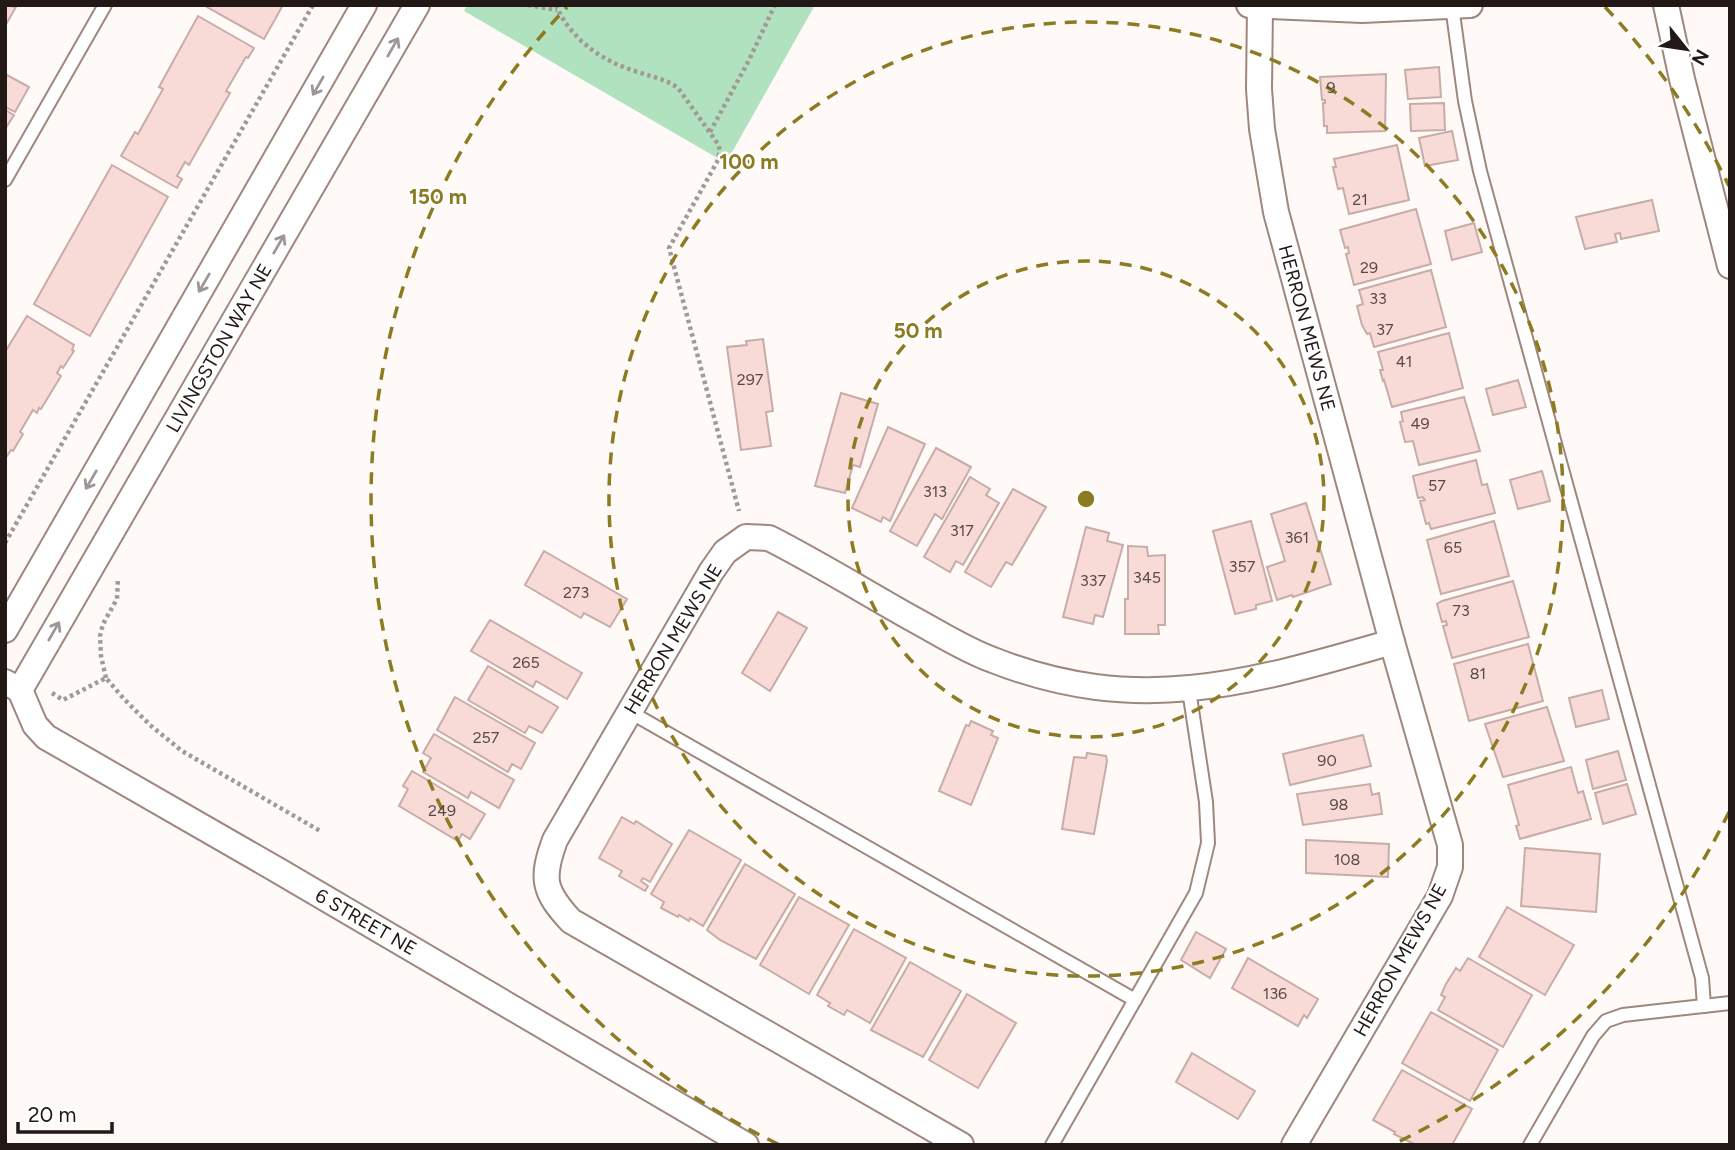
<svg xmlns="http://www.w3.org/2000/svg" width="1735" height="1150" font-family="Figtree,sans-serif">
	<rect width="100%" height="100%" fill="#fff9f7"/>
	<!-- green -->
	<path fill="#b1e2bf" d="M467 5H815L726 163 464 11Z"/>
	<!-- building -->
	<g fill="#f8dbd7" stroke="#c8aca8" stroke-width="2">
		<path d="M5 5 16 7 5 26Z"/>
		<path d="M208 5H283L264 39 207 7Z"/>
		<path d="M198 16 254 48 248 58 246 57 226 91 230 93 189 165 185 162 177 176 182 179 177 188 121 156 135 132 138 134 163 89 159 87Z"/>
		<path d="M1439 67 1441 97 1408 99 1405 70Z"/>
		<path d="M5 74 29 87 15 112 5 107Z"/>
		<path d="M1386 74 1385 131 1327 133V126H1324L1323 103H1325V100H1322L1320 77Z"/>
		<path d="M1444 103 1445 130 1411 131 1410 104Z"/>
		<path d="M5 110 14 115 5 129Z"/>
		<path d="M1452 131 1458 160 1425 166 1419 138Z"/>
		<path d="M1397 145 1409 200 1349 214 1343 188 1338 189 1333 167H1336L1334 159Z"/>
		<path d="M112 165 168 197 90 336 34 304Z"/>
		<path d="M1652 200 1659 231 1621 239 1620 233 1615 234 1617 242 1585 249 1576 217Z"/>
		<path d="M1416 209 1431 264 1354 285 1346 254 1349 253 1348 247 1345 248 1340 230Z"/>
		<path d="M1474 223 1482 252 1452 260 1445 231Z"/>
		<path d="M1431 270 1446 327 1374 347 1370 333 1367 334 1362 325 1357 306 1363 304 1359 290Z"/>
		<path d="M27 316 74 345 72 350 74 351 63 368 61 366 57 373 61 376 41 409 39 408 37 413 33 410 20 432 23 434 13 451 11 450 7 456 5 455V352Z"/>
		<path d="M1449 333 1463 388 1392 407 1384 380 1383 381 1380 370H1383L1378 352Z"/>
		<path d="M763 339 773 411 766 412 771 446 741 450 727 347 747 345 746 341Z"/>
		<path d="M1518 380 1526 407 1493 415 1486 389Z"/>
		<path d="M841 393 878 404 860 467 853 465 845 493 815 486Z"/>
		<path d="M1464 397 1480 451 1419 465 1413 441 1405 442 1400 422 1403 421 1401 412Z"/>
		<path d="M888 427 925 444 890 521 883 517 881 522 852 508Z"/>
		<path d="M936 448 971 467 942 519 935 514 917 546 890 531Z"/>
		<path d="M1476 460 1482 485 1487 484 1495 513 1431 529 1429 523 1426 524 1420 501 1425 500 1423 497 1418 498 1413 476Z"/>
		<path d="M1542 471 1550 501 1518 509 1510 480Z"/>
		<path d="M970 477 990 489 986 495 999 503 963 565 956 561 950 572 924 557Z"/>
		<path d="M1013 489 1046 507 1012 565 1006 562 991 587 965 572Z"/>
		<path d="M1306 503 1331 584 1293 597 1292 595 1277 600 1267 567 1285 561 1271 514Z"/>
		<path d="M1251 521 1272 601 1256 605V609L1235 614 1213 531Z"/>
		<path d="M1494 521 1509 576 1441 594 1427 540Z"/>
		<path d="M1086 527 1109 533 1107 541 1123 545 1103 617 1095 615 1093 624 1063 617Z"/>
		<path d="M1128 546 1147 547 1148 556 1165 555V625H1158L1159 634H1125V599H1128Z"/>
		<path d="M544 551 627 599 610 627 584 613 581 618 525 585Z"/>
		<path d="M1513 581 1529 637 1452 658 1443 626 1447 625 1446 621 1442 622 1437 604 1442 601Z"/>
		<path d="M778 612 807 628 770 691 742 673Z"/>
		<path d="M490 620 582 673 567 699 536 681 533 687 471 651Z"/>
		<path d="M1528 644 1543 701 1469 721 1454 664Z"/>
		<path d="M488 666 558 707 542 733 529 726 525 733 468 700Z"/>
		<path d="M1602 690 1609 719 1576 727 1569 698Z"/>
		<path d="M455 697 535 743 521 769 512 764 508 772 437 730Z"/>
		<path d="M1547 707 1564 761 1503 777 1485 724Z"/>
		<path d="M971 721 993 731 991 735 998 738 971 805 939 791 966 725 969 726Z"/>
		<path d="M434 734 514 780 499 808 471 792 468 798 423 772 431 758 423 753Z"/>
		<path d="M1363 735 1371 766 1290 785 1283 754Z"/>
		<path d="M1618 751 1626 780 1593 789 1586 760Z"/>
		<path d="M1087 753 1106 756 1107 761 1094 834 1062 829 1074 757 1086 758Z"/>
		<path d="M1571 767 1578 793 1583 791 1591 819 1520 839 1516 826 1519 825 1508 785Z"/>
		<path d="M412 771 485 814 470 839 462 834 458 841 399 806 408 789 403 786Z"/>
		<path d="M1370 784 1372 795 1379 793 1382 814 1303 825 1297 794Z"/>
		<path d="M1627 784 1636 814 1603 824 1595 793Z"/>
		<path d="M622 817 634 824 636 821 672 844 650 882 643 878 641 881 648 886 645 891 619 876 622 871 599 858Z"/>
		<path d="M689 830 741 860 703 926 690 918 689 921 679 915 678 917 661 908 664 902 651 894Z"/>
		<path d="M1306 840 1389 844 1388 877 1306 873Z"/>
		<path d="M1525 848 1600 854 1596 912 1521 906Z"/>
		<path d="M745 864 795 894 756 959 720 940 707 930Z"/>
		<path d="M799 897 849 925 809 994 760 965Z"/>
		<path d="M1507 907 1574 945 1545 995 1479 957Z"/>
		<path d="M854 929 906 958 870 1023 847 1010 844 1015 828 1006 830 1003 817 995Z"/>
		<path d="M1196 932 1226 949 1210 978 1181 960Z"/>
		<path d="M1248 958 1318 999 1307 1018 1304 1015 1298 1026 1232 988Z"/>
		<path d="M1468 958 1532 995 1503 1047 1438 1010 1445 997 1441 995 1446 984 1456 968 1460 971Z"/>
		<path d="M910 962 961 991 923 1057 871 1030Z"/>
		<path d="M967 994 1016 1023 978 1088 929 1060Z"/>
		<path d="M1431 1012 1498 1050 1470 1101 1402 1063Z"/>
		<path d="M1192 1053 1255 1091 1238 1119 1176 1082Z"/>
		<path d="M1402 1070 1472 1109 1452 1145H1416L1394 1134 1395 1132 1373 1120Z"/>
	</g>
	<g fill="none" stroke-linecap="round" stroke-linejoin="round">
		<defs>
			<g id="lane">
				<path d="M1452 6 1465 101 1480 171 1702 978 1704 1006"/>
				<path d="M5 180 105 5"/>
				<path d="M630 712 1135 1000"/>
				<path d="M1052 1145 1196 893 1208 843 1206 802 1189 690"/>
				<path d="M1530 1145 1593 1036 1606 1021 1623 1015 1730 1003"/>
			</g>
			<g id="street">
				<path d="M1249 5 1362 10 1470 5"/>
				<path d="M1666 5 1682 79 1730 266"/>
				<path d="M1260 7 1259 89 1262 129 1276 212 1392 642 1450 845V867L1440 896 1294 1145"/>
				<path d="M5 630 364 5"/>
				<path d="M5 682 20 690 35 725 46 737 279 871 746 1145"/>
				<path d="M20 690 417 5"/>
				<path d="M961 1145 571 921C543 891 541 878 555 840L711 572 725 552 746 537 769 538C818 563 865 592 913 619 939 633 965 650 993 660 1138 717 1250 683 1392 642"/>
			</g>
		</defs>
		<!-- lane casing -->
		<use href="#lane" stroke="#9f877d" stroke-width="16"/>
		<!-- street casing -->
		<use href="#street" stroke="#9f877d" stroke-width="28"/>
		<!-- path -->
		<g stroke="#a19996" stroke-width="4.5" stroke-dasharray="3.5 3.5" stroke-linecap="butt">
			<path d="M528 5 557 10"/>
			<path d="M556 5C570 39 603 62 638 72 652 77 666 79 678 88L718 144 720 151 717 162 669 248 739 511"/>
			<path d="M710 132 748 62 775 5"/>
			<path d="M5 543 313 5"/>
			<path d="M106 678 101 656 100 636 103 624 117 599 118 578"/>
			<path d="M52 693 63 700 106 678 124 699 150 725 182 751 322 832"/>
		</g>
		<!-- lane -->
		<use href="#lane" stroke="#fff" stroke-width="12"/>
		<!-- street -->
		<use href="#street" stroke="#fff" stroke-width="24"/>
	</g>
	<!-- one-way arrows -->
	<defs><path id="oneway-shaft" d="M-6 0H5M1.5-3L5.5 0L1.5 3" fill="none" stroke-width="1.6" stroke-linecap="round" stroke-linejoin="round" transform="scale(1.75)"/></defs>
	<g stroke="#9c9796">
		<use href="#oneway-shaft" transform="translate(393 47) rotate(-60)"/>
		<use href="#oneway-shaft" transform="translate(318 86) rotate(120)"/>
		<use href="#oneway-shaft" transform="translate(279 244) rotate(-60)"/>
		<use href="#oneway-shaft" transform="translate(204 283) rotate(120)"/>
		<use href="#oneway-shaft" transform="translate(91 480) rotate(120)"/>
		<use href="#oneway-shaft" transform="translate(54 631) rotate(-60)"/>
	</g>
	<!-- distance rings -->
	<g fill="none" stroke="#8c7b20" stroke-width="3.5" stroke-dasharray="12 9">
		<circle cx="1086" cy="499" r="238"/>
		<circle cx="1086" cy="499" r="477"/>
		<path d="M1729 812A715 715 0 0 1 1394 1144M778 1144A715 715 0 0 1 567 7M1605 7A715 715 0 0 1 1729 186"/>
	</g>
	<g text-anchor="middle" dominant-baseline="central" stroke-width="5" stroke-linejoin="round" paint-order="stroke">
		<!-- number labels -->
		<g font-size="16" fill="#584946">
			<text x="1331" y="87">9</text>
			<text x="1360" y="199">21</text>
			<text x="1369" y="267">29</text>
			<text x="1378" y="298">33</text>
			<text x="1385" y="329">37</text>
			<text x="1404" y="361">41</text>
			<text x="750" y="379">297</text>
			<text x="1420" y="423">49</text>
			<text x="1437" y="485">57</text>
			<text x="935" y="491">313</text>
			<text x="962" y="530">317</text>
			<text x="1297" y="537">361</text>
			<text x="1453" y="547">65</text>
			<text x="1242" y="566">357</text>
			<text x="1147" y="577">345</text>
			<text x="1093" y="580">337</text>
			<text x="576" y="592">273</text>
			<text x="1461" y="610">73</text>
			<text x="526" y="662">265</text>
			<text x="1478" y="673">81</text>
			<text x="486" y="737">257</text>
			<text x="1327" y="760">90</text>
			<text x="1339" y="804">98</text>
			<text x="442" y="810">249</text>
			<text x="1347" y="859">108</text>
			<text x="1275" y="993">136</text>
		</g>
		<!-- street labels -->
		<g font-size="19" fill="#221815" stroke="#fff">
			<text transform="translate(1307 328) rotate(75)">HERRON MEWS NE</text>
			<text transform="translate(219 348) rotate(-60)">LIVINGSTON WAY NE</text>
			<text transform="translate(673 639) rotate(-59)">HERRON MEWS NE</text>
			<text transform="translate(366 922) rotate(30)">6 STREET NE</text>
			<text transform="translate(1400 960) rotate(-61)">HERRON MEWS NE</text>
		</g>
	</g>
	<circle cx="1086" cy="499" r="10" fill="#8c7b20" stroke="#fff" stroke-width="3.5"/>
	<g font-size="21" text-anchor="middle" font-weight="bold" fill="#8c7b20" stroke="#fff" stroke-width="5" stroke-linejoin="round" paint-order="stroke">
		<text x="749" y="169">100 m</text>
		<text x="438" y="204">150 m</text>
		<text x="918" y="338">50 m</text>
	</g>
	<!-- border -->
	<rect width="1735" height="1150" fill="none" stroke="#221815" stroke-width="14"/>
	<!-- north arrow -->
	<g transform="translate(1686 49) rotate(120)" stroke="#ffffff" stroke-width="5" paint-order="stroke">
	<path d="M0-5L12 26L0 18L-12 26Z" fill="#221815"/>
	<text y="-10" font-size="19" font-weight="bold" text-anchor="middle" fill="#221815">N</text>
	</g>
	<!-- scale -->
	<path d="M18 1122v10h94v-10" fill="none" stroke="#221815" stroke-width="3.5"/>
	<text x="28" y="1122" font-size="21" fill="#221815" stroke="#ffffff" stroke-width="5" paint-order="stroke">20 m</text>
</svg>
